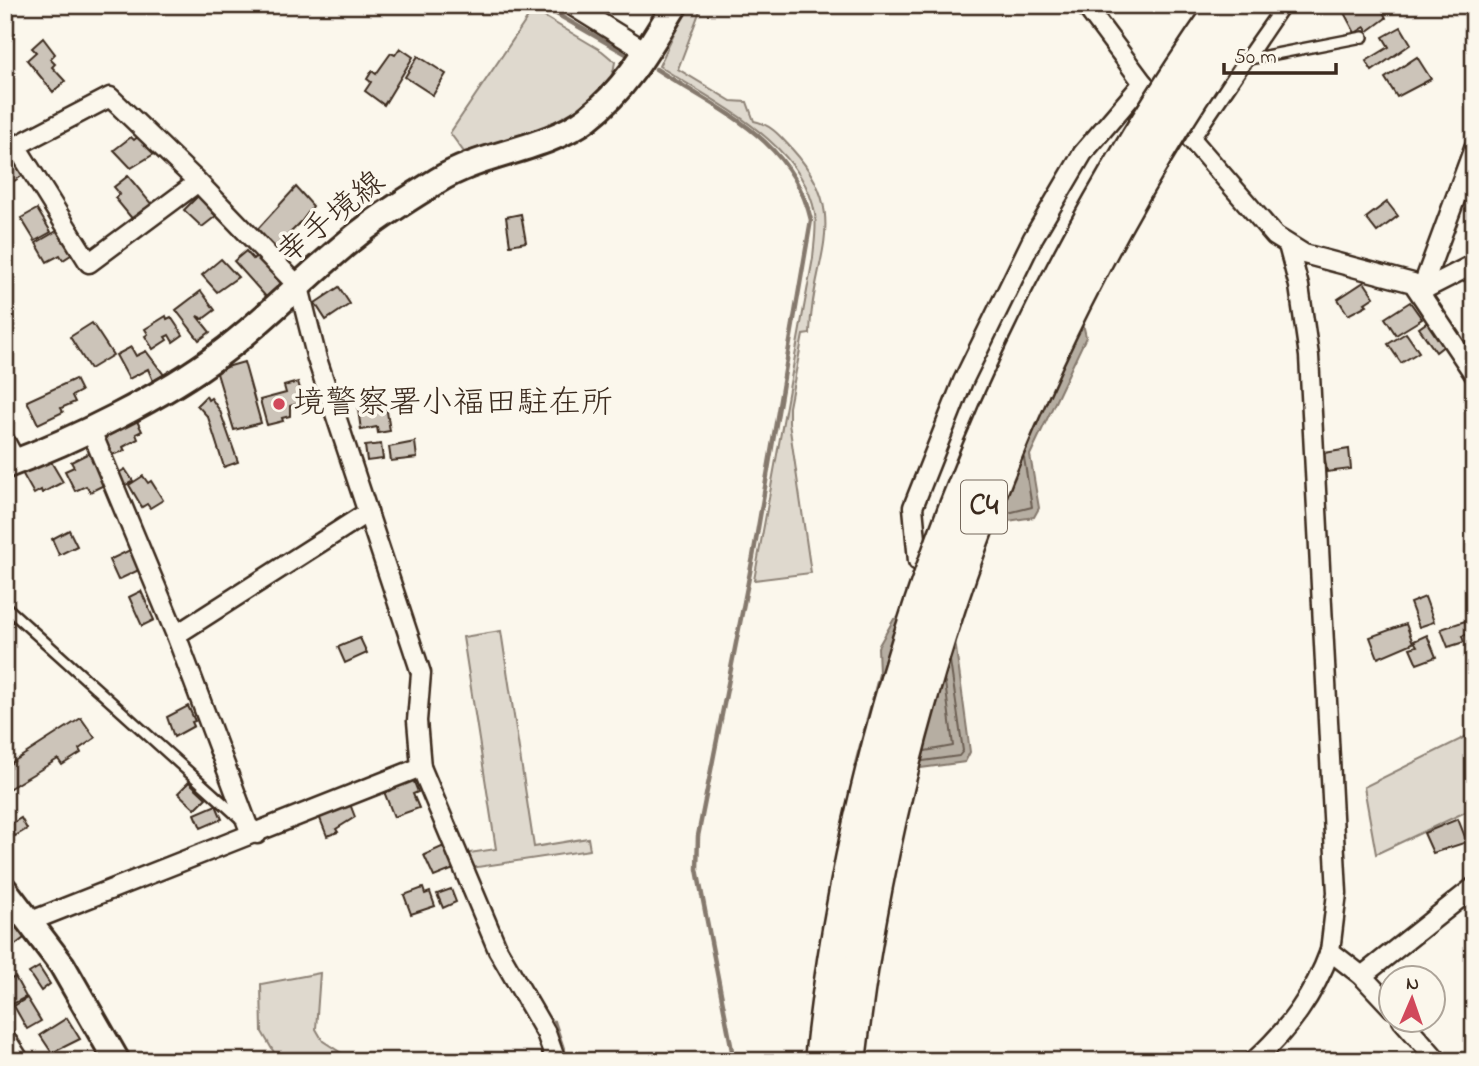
<svg xmlns="http://www.w3.org/2000/svg" width="1479" height="1066" font-family="'Indie Flower','Klee One',sans-serif">
	<rect width="100%" height="100%" fill="#fbf7ec"/>
	<filter id="ink" filterUnits="userSpaceOnUse"><feTurbulence type="fractalNoise" baseFrequency=".0143" numOctaves="2"/><feDisplacementMap in="SourceGraphic" scale="14" xChannelSelector="R" yChannelSelector="G"/><feConvolveMatrix kernelMatrix="1 2 1 2 8 2 1 2 1" color-interpolation-filters="sRGB"/></filter>
	<g filter="url(#ink)">
		<!-- green -->
		<g fill="#dfd9ce" stroke="#8d8276" stroke-width="2">
			<path d="M688 5H702L678 69 731 101 747 102 754 121C772 125 780 136 792 149 854 217 811 258 810 334L803 335 789 407V423L811 573 754 580 813 258C814 244 817 228 815 214 803 143 714 102 659 66Z"/>
			<path d="M533 10 602 51 615 62C610 116 507 139 464 152L450 133Z"/>
			<path d="M501 631 534 847 588 838 590 850 471 868 463 854 496 849 463 637Z"/>
			<path d="M1467 736 1474 749V808L1376 854 1364 787Z"/>
			<path d="M320 973 316 1029 323 1041 346 1056 347 1061H279L262 1032 261 984Z"/>
		</g>
		<!-- water -->
		<g fill="#b6aea2" stroke="#85796d" stroke-width="2">
			<path d="M1072 321 1084 328 1086 337 1030 455 1039 508 1034 517 963 528 981 429 973 421 1010 337Z"/>
			<path d="M951 611 970 752 965 762 862 776 854 767 879 674 878 647 894 619Z"/>
		</g>
		<g fill="none" stroke-linecap="round" stroke-linejoin="round">
			<!-- shore -->
			<g stroke="#6c5f53" stroke-width="2">
				<path d="M1000 515 1032 507 1024 458"/>
				<path d="M925 751 953 746 945 682"/>
				<path d="M923 761 959 756 963 751 950 661"/>
			</g>
			<!-- stream -->
			<g stroke="#85796d" stroke-width="4.5">
				<path d="M541 5 628 55"/>
				<path d="M656 69C721 111 792 139 811 220L753 557 698 836 697 869 734 1061"/>
				<path d="M554 1022 567 1061"/>
			</g>
		</g>
		<!-- building -->
		<g fill="#ccc4b9" stroke="#3b2a1e" stroke-width="2">
			<path d="M1349 5H1380L1386 18 1367 32 1365 27 1355 33 1342 9Z"/>
			<path d="M1401 27 1411 44 1372 71 1366 61 1389 47 1383 37Z"/>
			<path d="M43 38 55 54 50 59 55 64 52 67 65 81 53 92 27 60 36 52 32 48Z"/>
			<path d="M400 48 413 57 384 105 365 91 371 82 367 79 372 71 376 74 391 53 395 55Z"/>
			<path d="M418 56 446 74 433 95 405 77Z"/>
			<path d="M1417 57 1431 79 1397 97 1385 78Z"/>
			<path d="M140 135 154 154 131 168 114 150 131 137 134 140Z"/>
			<path d="M14 156 25 174 5 187V162Z"/>
			<path d="M128 176 153 206 134 221 115 198 120 194 114 187Z"/>
			<path d="M296 187 313 206 301 222 271 252 254 233Z"/>
			<path d="M201 193 216 208 212 212 216 216 202 227 184 210Z"/>
			<path d="M1387 202 1398 216 1377 232 1366 218Z"/>
			<path d="M37 209 51 232 35 241 21 218Z"/>
			<path d="M521 214 526 242 510 245 506 217Z"/>
			<path d="M60 229 74 253 63 260 60 255 47 262 36 243Z"/>
			<path d="M246 251 253 259 258 254 286 283 268 299 234 261Z"/>
			<path d="M221 259 238 277 217 292 202 275Z"/>
			<path d="M1364 282 1374 297 1365 303 1367 305 1348 315 1338 299Z"/>
			<path d="M339 287 350 304 326 320 315 303Z"/>
			<path d="M201 291 215 310 203 319 197 316 210 332 199 340 176 310Z"/>
			<path d="M1410 302 1422 319 1396 335 1385 318Z"/>
			<path d="M166 316 167 319 171 317 183 335 173 342 169 335 165 337 167 340 153 349 145 336 148 334 145 329Z"/>
			<path d="M1429 321 1445 345 1436 352 1419 328Z"/>
			<path d="M92 323 113 355 90 369 70 337Z"/>
			<path d="M1406 333 1419 352 1401 363 1388 344Z"/>
			<path d="M131 347 136 356 146 351 164 375 153 381 148 369 129 379 116 355Z"/>
			<path d="M244 362 261 423 234 430 216 370Z"/>
			<path d="M75 379 81 391 72 396 75 402 61 408 63 412 38 424 27 401Z"/>
			<path d="M298 382 304 402 290 406V416L282 418 283 421 267 425 260 400 286 393 284 386Z"/>
			<path d="M206 396 208 400 211 398 220 411 238 462 224 467 208 417 197 405Z"/>
			<path d="M386 405 390 431 378 433 377 427 361 430 358 409Z"/>
			<path d="M136 419 142 431 136 434 138 439 123 447 125 451 108 456 99 436Z"/>
			<path d="M415 442 417 458 391 461 389 447Z"/>
			<path d="M381 444 383 459 367 461 365 446Z"/>
			<path d="M1349 449 1351 469 1327 472 1324 453Z"/>
			<path d="M89 453 104 485 90 492 86 486 75 491 65 471 74 467 71 462Z"/>
			<path d="M50 460 63 482 42 493 41 490 34 494 21 471 38 462 40 466Z"/>
			<path d="M125 469 133 481 124 486 117 474Z"/>
			<path d="M143 476 148 483 151 481 163 500 150 508 147 504 142 507 129 485Z"/>
			<path d="M69 530 77 546 59 555 52 539Z"/>
			<path d="M132 549 141 569 118 580 109 560Z"/>
			<path d="M141 591 154 620 142 626 129 597Z"/>
			<path d="M1425 597 1434 622 1419 627 1410 603Z"/>
			<path d="M1465 621 1469 634 1462 636 1464 642 1448 647 1441 629Z"/>
			<path d="M1406 624 1413 643 1378 658 1370 637Z"/>
			<path d="M1427 635 1436 657 1417 664 1410 648 1417 646 1414 641Z"/>
			<path d="M360 638 367 653 345 663 338 647Z"/>
			<path d="M188 706 195 721 192 722 194 726 174 737 167 717Z"/>
			<path d="M81 718 95 738 79 749 81 753 62 765 58 759 5 791V767Z"/>
			<path d="M412 777 418 792 413 794 419 808 394 817 383 789Z"/>
			<path d="M189 782 206 798 195 809 178 793Z"/>
			<path d="M350 804 355 817 336 829 338 832 327 836 319 816Z"/>
			<path d="M216 805 222 819 201 828 195 814Z"/>
			<path d="M21 818 27 829 15 836 9 825Z"/>
			<path d="M1458 819 1467 842 1433 853 1424 833Z"/>
			<path d="M444 846 454 869 434 877 424 855Z"/>
			<path d="M423 888 425 894 430 892 435 906 411 914 404 895Z"/>
			<path d="M451 889 456 902 443 908 437 894Z"/>
			<path d="M5 912 24 938 15 945 5 933Z"/>
			<path d="M39 967 50 984 41 991 29 973Z"/>
			<path d="M15 977 26 997 11 1005 5 996V982Z"/>
			<path d="M27 998 41 1021 27 1029 14 1006Z"/>
			<path d="M67 1018 80 1039 52 1053 40 1035Z"/>
		</g>
		<g fill="none" stroke-linecap="round" stroke-linejoin="round">
			<defs>
				<g id="lane">
					<path d="M1245 60 1363 37"/>
					<path d="M5 432 20 459"/>
					<path d="M5 606 243 821"/>
				</g>
				<g id="street">
					<path d="M571 5 647 52"/>
					<path d="M1085 5 1143 83 1275 236 1304 254 1413 283 1474 374"/>
					<path d="M1190 138 1280 5"/>
					<path d="M198 182 89 263 16 146 110 97 198 182 299 287 317 359 421 673 417 721 421 767 498 950 546 1033 556 1061"/>
					<path d="M1288 245 1299 286 1309 356 1337 893 1330 951 1362 976 1392 1008"/>
					<path d="M1421 291 1474 148"/>
					<path d="M1421 291 1474 264"/>
					<path d="M90 428 176 635 248 826 257 834"/>
					<path d="M918 561 913 507 963 381 1033 238 1083 153 1143 83"/>
					<path d="M176 635 368 512"/>
					<path d="M31 921 421 767"/>
					<path d="M1362 976 1474 887"/>
					<path d="M1402 1020 1438 1061"/>
					<path d="M5 1038 20 1061"/>
					<path d="M1254 1061C1289 1029 1314 995 1330 951"/>
				</g>
				<g id="secondary">
					<path d="M5 466C74 440 163 397 221 353 272 315 315 266 366 228 388 211 413 196 437 181 483 152 544 151 588 118 626 89 650 46 675 5"/>
					<path d="M5 890 62 965 117 1061"/>
				</g>
			</defs>
			<!-- lane casing -->
			<use href="#lane" stroke="#3b2a1e" stroke-width="14"/>
			<!-- street casing -->
			<use href="#street" stroke="#3b2a1e" stroke-width="23"/>
			<!-- secondary casing -->
			<use href="#secondary" stroke="#3b2a1e" stroke-width="30"/>
			<!-- lane -->
			<use href="#lane" stroke="#fbf7ec" stroke-width="9"/>
			<!-- street -->
			<use href="#street" stroke="#fbf7ec" stroke-width="18"/>
			<!-- secondary -->
			<use href="#secondary" stroke="#fbf7ec" stroke-width="24"/>
			<defs>
				<g id="highway-bridge">
					<path d="M821 1061C861 681 1005 317 1225 5"/>
					<path d="M849 1061C892 682 1032 315 1254 5"/>
				</g>
			</defs>
			<!-- highway-bridge casing -->
			<use href="#highway-bridge" stroke="#3b2a1e" stroke-width="37" stroke-linecap="butt"/>
			<!-- highway-bridge -->
			<use href="#highway-bridge" stroke="#fbf7ec" stroke-width="32"/>
		</g>
	</g>
	<!-- markers -->
	<circle fill="#d1495b" stroke="#fbf7ec" stroke-width="2.5" cx="279" cy="404" r="7"/>
	<g text-anchor="middle" dominant-baseline="central" stroke-width="7" stroke-linejoin="round" paint-order="stroke">
		<!-- shield labels -->
		<rect fill="#fbf7ec" stroke="#75685c" stroke-width="2" x="961" y="480.5" width="46" height="53" rx="5"/>
		<g font-size="30" font-weight="bold" fill="#3b2a1e">
			<text x="984" y="507">C4</text>
		</g>
		<!-- street labels -->
		<g font-size="32" fill="#3b2a1e" stroke="#fbf7ec">
			<text transform="translate(332 219) rotate(-39)">幸手境線</text>
		</g>
		<!-- poi labels -->
		<g font-size="32" fill="#3b2a1e" stroke="#fbf7ec" text-anchor="start">
			<text x="293" y="404">境警察署小福田駐在所</text>
		</g>
	</g>
	<!-- margin -->
	<rect width="1479" height="1066" fill="none" stroke="#fbf7ec" stroke-width="28"/>
	<rect x="14" y="14" width="1451" height="1038" fill="none" stroke="#3b2a1e" stroke-width="2.5" filter="url(#ink)"/>
	<!-- north arrow -->
	<g transform="translate(1412 999) rotate(2)"><circle r="33" fill="#fbf7ec" stroke="#aea59a" stroke-width="2"/>
	<path d="M0-5L12 26L0 18L-12 26Z" fill="#d1495b"/>
	<text y="-10" font-size="19" font-weight="bold" text-anchor="middle" fill="#3b2a1e">N</text>
	</g>
	<!-- scale -->
	<path d="M1224 63v10h112v-10" fill="none" stroke="#3b2a1e" stroke-width="3.5"/>
	<text x="1234" y="63" font-size="21" fill="#3b2a1e" stroke="#fbf7ec" stroke-width="5" paint-order="stroke">50 m</text>
</svg>
